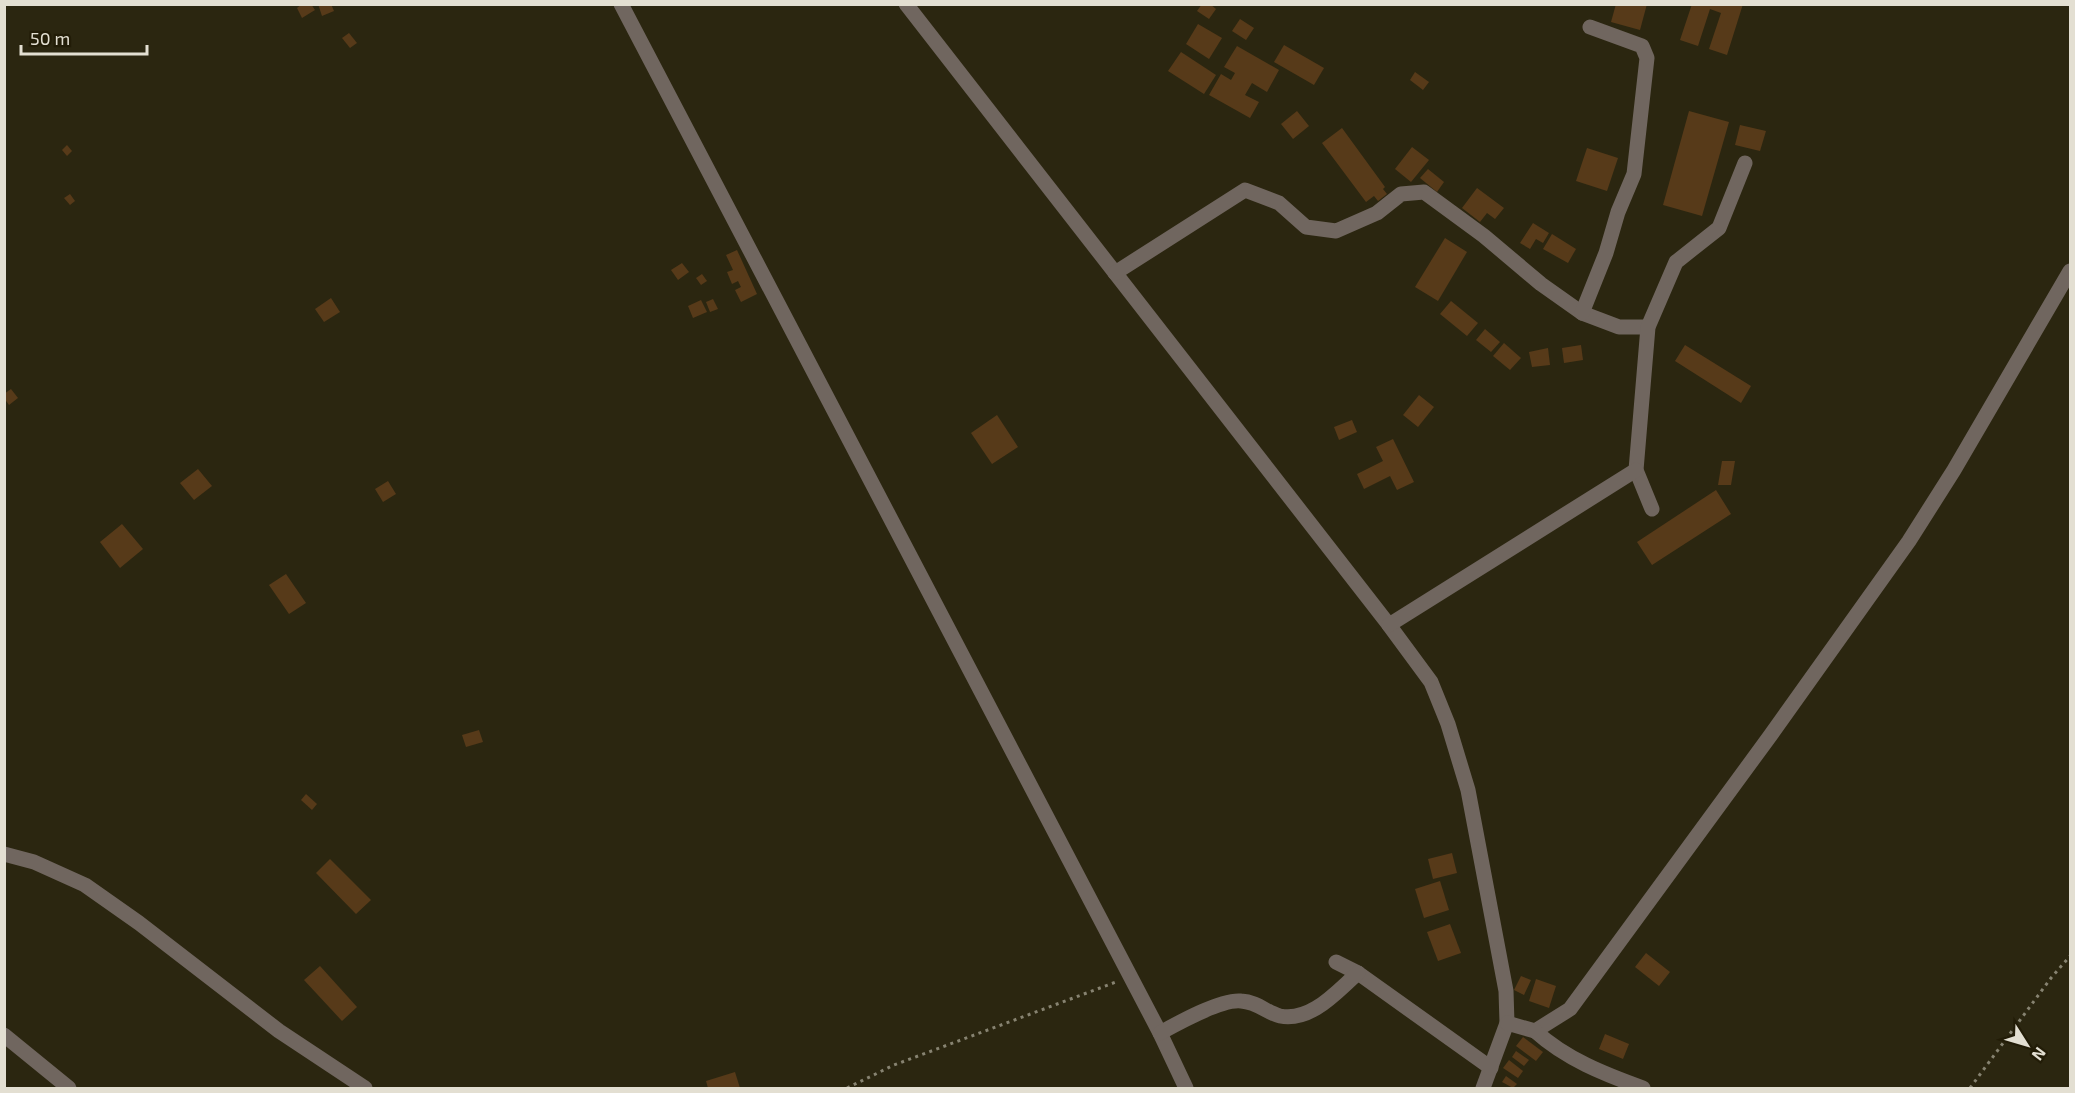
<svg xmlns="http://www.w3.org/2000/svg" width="2075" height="1093" font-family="'Exo 2',sans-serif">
	<rect width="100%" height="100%" fill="#2b2610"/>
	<!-- building -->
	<g fill="#573a19">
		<path d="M302 4H311L315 10 302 18 297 8Z"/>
		<path d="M318 4H331L334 11 322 16Z"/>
		<path d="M1202 4H1210L1216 9 1209 19 1197 11Z"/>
		<path d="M1616 4H1647L1640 30 1611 22Z"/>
		<path d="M1692 4H1743L1727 55 1709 49 1721 13 1710 9 1698 46 1680 40Z"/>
		<path d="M1240 19 1254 28 1246 40 1232 31Z"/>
		<path d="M1198 24 1222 38 1209 59 1186 44Z"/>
		<path d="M349 33 357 43 350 48 342 38Z"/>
		<path d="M1284 45 1324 68 1314 85 1274 62Z"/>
		<path d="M1237 46 1279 70 1267 92 1252 83 1245 95 1259 102 1250 118 1209 95 1221 74 1231 80 1235 73 1224 67Z"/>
		<path d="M1181 52 1216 75 1204 94 1168 71Z"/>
		<path d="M1415 72 1429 82 1423 90 1410 80Z"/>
		<path d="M1297 111 1309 126 1293 139 1281 124Z"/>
		<path d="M1689 111 1729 122 1702 216 1663 205Z"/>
		<path d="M1740 125 1766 131 1760 151 1735 145Z"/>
		<path d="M1342 128 1385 187 1383 189 1387 194 1378 201 1374 196 1366 202 1322 143Z"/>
		<path d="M67 145 72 151 67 156 62 150Z"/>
		<path d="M1412 147 1429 160 1411 182 1395 169Z"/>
		<path d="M1587 148 1618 158 1607 191 1576 181Z"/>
		<path d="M1428 169 1444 182 1437 192 1420 178Z"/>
		<path d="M1477 188 1504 208 1495 219 1487 213 1480 222 1462 208Z"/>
		<path d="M70 194 75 201 70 205 64 198Z"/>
		<path d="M1533 223 1549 233 1543 243 1536 239 1530 249 1520 243Z"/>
		<path d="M1552 234 1576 249 1568 263 1543 249Z"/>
		<path d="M1445 238 1467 252 1438 301 1415 287Z"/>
		<path d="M737 250 757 294 741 302 735 290 741 287 738 281 732 284 727 272 733 270 726 255Z"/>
		<path d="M682 263 689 272 678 280 671 270Z"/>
		<path d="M702 274 707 281 701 285 696 278Z"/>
		<path d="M331 298 340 312 324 322 315 309Z"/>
		<path d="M713 299 718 309 710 312 706 302Z"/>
		<path d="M701 300 707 312 693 318 688 306Z"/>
		<path d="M1451 301 1478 323 1467 336 1440 314Z"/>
		<path d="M1485 329 1500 342 1491 352 1476 340Z"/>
		<path d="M1504 343 1521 358 1510 370 1493 356Z"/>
		<path d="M1581 345 1583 360 1564 363 1562 348Z"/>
		<path d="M1685 345 1751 386 1741 403 1675 361Z"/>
		<path d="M1548 348 1550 365 1532 367 1529 352Z"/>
		<path d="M11 389 18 398 9 405 4 398V394Z"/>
		<path d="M1419 395 1434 407 1418 427 1403 415Z"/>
		<path d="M997 415 1018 447 992 464 971 433Z"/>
		<path d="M1352 420 1357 432 1339 440 1334 427Z"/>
		<path d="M1393 439 1414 482 1397 490 1390 476 1364 489 1357 474 1383 461 1376 447Z"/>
		<path d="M1722 461H1735L1731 485H1718Z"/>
		<path d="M198 469 212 486 194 500 180 483Z"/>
		<path d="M388 481 396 494 383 502 375 489Z"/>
		<path d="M1716 490 1731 514 1652 565 1637 542Z"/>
		<path d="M122 524 143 549 120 568 100 542Z"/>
		<path d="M286 574 306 603 289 614 269 585Z"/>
		<path d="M479 730 483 742 466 747 462 735Z"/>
		<path d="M306 794 317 804 312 810 301 800Z"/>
		<path d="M1452 853 1457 873 1433 879 1428 859Z"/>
		<path d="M330 859 371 900 356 914 316 873Z"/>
		<path d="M1440 881 1449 910 1424 918 1415 889Z"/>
		<path d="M1450 924 1461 953 1438 961 1427 932Z"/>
		<path d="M1646 953 1670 972 1659 986 1635 967Z"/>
		<path d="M320 966 357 1007 342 1021 304 980Z"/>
		<path d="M1521 976 1531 980 1524 995 1514 990Z"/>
		<path d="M1536 979 1556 986 1549 1008 1529 1001Z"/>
		<path d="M1605 1034 1629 1044 1623 1059 1599 1049Z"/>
		<path d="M1523 1037 1543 1052 1536 1061 1516 1046Z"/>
		<path d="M1516 1051 1529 1060 1524 1066 1512 1057Z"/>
		<path d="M1509 1060 1523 1071 1518 1078 1503 1068Z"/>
		<path d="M735 1072 740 1088H708L706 1081Z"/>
		<path d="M1506 1076 1517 1084 1513 1088 1502 1082Z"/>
	</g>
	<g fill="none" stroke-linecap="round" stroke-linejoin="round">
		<!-- path -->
		<g stroke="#878371" stroke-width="3" stroke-dasharray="3 4.5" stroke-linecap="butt">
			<path d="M847 1088 894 1065 1116 982"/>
			<path d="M1970 1088 2051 978 2070 956"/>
		</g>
		<!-- minor -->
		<g stroke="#70665f" stroke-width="15">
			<path d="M621 4 1160 1033 1186 1088"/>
			<path d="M906 4 1389 625 1431 682 1448 724 1468 790 1506 991 1507 1023 1483 1088"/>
			<path d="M1115 273 1245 190 1279 203 1306 227 1336 231 1377 213 1401 194 1424 192 1484 236 1541 284 1582 313 1619 327H1648"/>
			<path d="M1582 313 1606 253 1618 212 1634 174 1647 58 1642 46 1590 27"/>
			<path d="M1652 509 1636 470 1648 327 1676 262 1719 228 1745 163"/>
			<path d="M1389 625 1636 470"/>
			<path d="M4 854 34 862 85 885 139 923 279 1031 365 1088"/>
			<path d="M1336 962 1358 973 1491 1068"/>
			<path d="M1507 1023 1535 1031 1570 1009 1770 736 1909 541 1954 470 2070 271"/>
			<path d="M1535 1031C1566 1059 1604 1074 1643 1088"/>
			<path d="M1160 1033C1178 1023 1221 999 1241 1001 1258 1002 1267 1013 1280 1016 1312 1022 1337 991 1358 973"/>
			<path d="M4 1035 69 1088"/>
		</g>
	</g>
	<!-- border -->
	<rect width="2075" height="1093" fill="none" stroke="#e3dfd2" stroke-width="12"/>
	<!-- north arrow -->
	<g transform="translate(2027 1045) rotate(127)" stroke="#221c07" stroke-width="4.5" paint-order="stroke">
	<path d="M0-4.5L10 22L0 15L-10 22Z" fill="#e3dfd2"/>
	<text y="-9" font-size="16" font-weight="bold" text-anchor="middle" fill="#e3dfd2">N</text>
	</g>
	<!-- scale -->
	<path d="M21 45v9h126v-9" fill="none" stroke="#e3dfd2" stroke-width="3"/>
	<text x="30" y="45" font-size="18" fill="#e3dfd2" stroke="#221c07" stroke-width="4.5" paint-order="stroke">50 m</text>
</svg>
